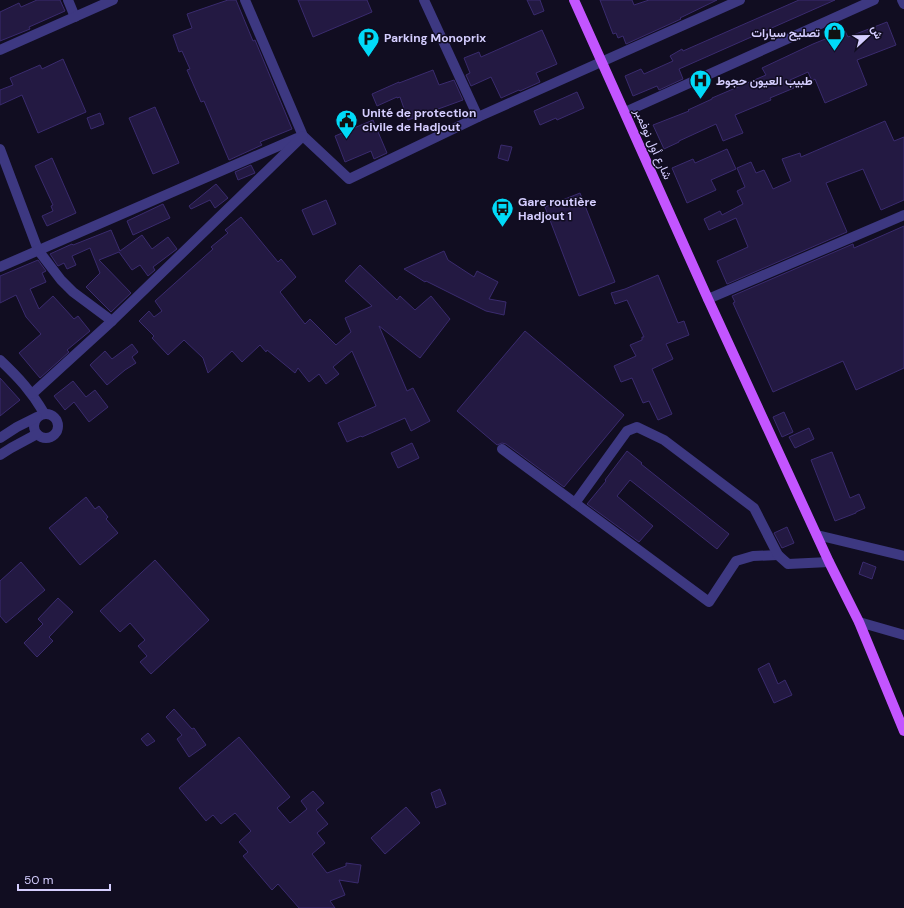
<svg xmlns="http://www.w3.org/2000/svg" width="904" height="908" font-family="'DM Sans',Vazirmatn,sans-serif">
	<rect width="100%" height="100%" fill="#110d21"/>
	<!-- building -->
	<g fill="#231942" stroke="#3a2b6e">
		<path d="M37 0H60L65 11 29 27 30 29 0 41V12L19 3 21 7Z"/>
		<path d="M228 0H236L253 41 255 40 292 129 260 142 262 145 229 160 204 101 201 102 187 70 190 69 182 51 179 52 173 35 192 28 187 14Z"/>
		<path d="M298 0H367L372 12 313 37Z"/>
		<path d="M527 0H540L544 11 534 15Z"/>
		<path d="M600 0H632L634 5 649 0H717L680 18 681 19 626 44 623 36 618 38 616 33 613 34Z"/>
		<path d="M799 0H835L679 69 683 79 659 90 657 86 633 96 625 76 641 69 644 74 673 61 670 56 682 49 683 51Z"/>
		<path d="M887 22 896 45 857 60 867 85 825 103 815 79 812 81 808 72 790 80 794 88 770 98 771 100 735 115 743 133 723 141 716 124 679 141V142L664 149 653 125 689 111 688 110 712 99V98L766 75 762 68 813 44 845 31 848 37Z"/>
		<path d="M542 30 557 64 536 73 540 82 520 91 519 90 501 98 491 77 471 86 466 75 470 73 464 58 479 52 481 57Z"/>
		<path d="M63 59 86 112 38 133 22 95 0 105V90L13 85 10 78 40 65 42 69Z"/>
		<path d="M433 70 439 85 454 80 463 100 408 120 400 97 397 98V97L377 106 372 94 399 82V83Z"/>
		<path d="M577 92 584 108 557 120 556 118 540 125 534 111Z"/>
		<path d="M155 107 179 163 153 174 129 118Z"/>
		<path d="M100 113 104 124 91 129 87 118Z"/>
		<path d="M373 120 387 153 374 159 371 151 345 162 335 136Z"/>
		<path d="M885 121 894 141 904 137V200L881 210 863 169 826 183 847 232 727 284 717 261 748 247 736 218 709 230 704 219 720 211 722 215 743 204 737 191 745 187 737 168 751 162 756 173 764 170 773 189 791 181 782 159 800 153 801 157Z"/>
		<path d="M501 145 512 147 508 161 498 158Z"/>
		<path d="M727 149 736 169 711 180 716 190 687 203 672 168 693 159 695 163Z"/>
		<path d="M52 158 76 213 47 226 42 216 53 211 51 206 53 205 35 166Z"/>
		<path d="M251 165 255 173 238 180 235 172Z"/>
		<path d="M216 184 228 198 215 208 210 200 191 209 189 206Z"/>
		<path d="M580 193 615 282 579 296 545 207Z"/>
		<path d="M326 200 336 224 313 235 302 210Z"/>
		<path d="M163 204 170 218 133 235 127 221Z"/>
		<path d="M241 217 278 262 281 259 296 277 280 292 305 324 310 319 336 345 351 332 345 318 372 306 345 281 360 265 397 300 400 296 415 310 431 296 450 319 420 358 379 326 407 391 413 388 430 421 411 431 405 418 362 437 361 436 347 442 338 423 376 406 352 351 333 367 339 374 326 384 319 374 309 382 298 368 295 373 267 350 266 352 260 345 242 362 232 351 208 373 203 358 184 340 168 355 152 338 154 336 139 321 149 311 154 317 162 311 155 301 213 249 211 247 228 233 225 230Z"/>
		<path d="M904 226V368L856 390 843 361 773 392 733 303 735 302 732 296 853 244 854 248Z"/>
		<path d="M111 230 120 251 142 235 152 249 168 237 177 249 153 267 155 270 148 276 140 265 132 270 119 252 99 260 131 293 111 312 86 287 100 273 90 248 72 256 76 265 67 269 64 263 58 266 50 254 72 244 73 245Z"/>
		<path d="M444 251 448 260 474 277 477 271 498 282 489 299 506 302 504 315 486 311 426 281 425 282 404 269Z"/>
		<path d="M38 260 46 271 42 273 46 282 30 289 39 309 53 296 74 319 78 316 90 331 67 350 69 352 40 378 19 353 41 334 26 317 16 295 0 303V276Z"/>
		<path d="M658 275 678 323 684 321 689 335 666 344 673 359 652 369 672 414 658 420 649 401 643 403 632 378 621 382 614 366 636 356 630 345 642 340V337H644L627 300 615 304 611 293 625 289Z"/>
		<path d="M525 331 624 415 564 487 506 444 502 443 497 445 457 411Z"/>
		<path d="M132 344 138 352 132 357 136 363 125 370 107 385 90 365 105 351 112 359Z"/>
		<path d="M0 378 20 400 0 416Z"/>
		<path d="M73 381 86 397 95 390 108 407 89 422 74 402 65 410 54 396Z"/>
		<path d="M784 412 793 432 782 437 773 417Z"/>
		<path d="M809 428 814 439 795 448 789 437Z"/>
		<path d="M412 443 419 458 398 468 391 453Z"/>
		<path d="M627 451 642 463 641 464 729 534 717 549 630 480 617 496 653 526 639 542 587 504 606 481 605 480Z"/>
		<path d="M832 452 850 498 859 494 865 508 856 512V513L835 521 811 460Z"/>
		<path d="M86 497 95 509 99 506 108 517 106 519 118 533 80 565 49 528Z"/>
		<path d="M787 527 794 543 782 548 774 533Z"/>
		<path d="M155 560 209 620 151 674 140 662 147 656 138 646 145 640 130 623 120 632 100 611Z"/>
		<path d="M21 562 45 590 6 623 0 616V581Z"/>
		<path d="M863 562 876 567 872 579 859 574Z"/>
		<path d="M58 598 73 612 49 637 53 641 37 657 24 643 43 624 38 619Z"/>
		<path d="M769 663 778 684 785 680 792 695 774 703 758 669Z"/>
		<path d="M174 709 192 729 194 728 206 745 189 757 177 739 182 735 166 717Z"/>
		<path d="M148 733 155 741 147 746 141 739Z"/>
		<path d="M239 737 290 797 277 808 290 823 307 809 301 801 313 791 324 803 316 810 328 824 317 833 325 843 312 854 327 873 346 866V863L361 865 358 883 339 880 345 895 330 901 335 908H299L278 884 272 890 243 856 248 852 239 842 251 831 235 813 221 824 213 815 206 821 179 788Z"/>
		<path d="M440 789 446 804 436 808 431 793Z"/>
		<path d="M406 807 420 823 385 854 371 838Z"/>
	</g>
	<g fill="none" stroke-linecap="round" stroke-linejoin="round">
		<!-- street -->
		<g stroke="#3d3881" stroke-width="10">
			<path d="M68 0 75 17"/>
			<path d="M245 0 303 136 349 179 478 117 740 0"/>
			<path d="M424 0 478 117"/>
			<path d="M902 0 904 4"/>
			<path d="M0 50 113 0"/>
			<path d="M625 112 874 0"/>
			<path d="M0 149 38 250 61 280 73 292 112 321"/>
			<path d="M0 267 297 138"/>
			<path d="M708 299 904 215"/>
			<path d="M0 360C19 378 31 391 44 413"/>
			<path d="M32 394 112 321 303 136"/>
			<circle cx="46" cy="426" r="12"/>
			<path d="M0 438 17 427 37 417"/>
			<path d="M502 449 709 602 736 561 753 556 778 555"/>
			<path d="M0 455 11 448 37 434"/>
			<path d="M575 503 627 431 637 427 664 440 754 508 778 555 788 564 829 562"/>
			<path d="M817 535 904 556"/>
			<path d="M859 622 904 635"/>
		</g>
		<!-- primary -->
		<path stroke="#c355ff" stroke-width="10" d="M574 0 708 299 829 562 859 622 904 731"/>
	</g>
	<!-- icons -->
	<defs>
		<symbol id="shop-pin" viewBox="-11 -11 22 30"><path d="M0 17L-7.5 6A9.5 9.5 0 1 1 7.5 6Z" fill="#01daf8" stroke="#110d21"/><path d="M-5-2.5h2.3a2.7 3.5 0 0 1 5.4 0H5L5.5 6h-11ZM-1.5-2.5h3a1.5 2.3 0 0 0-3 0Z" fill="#111"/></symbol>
		<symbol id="parking-pin" viewBox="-11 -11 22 30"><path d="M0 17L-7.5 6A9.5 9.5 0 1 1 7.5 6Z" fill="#01daf8" stroke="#110d21"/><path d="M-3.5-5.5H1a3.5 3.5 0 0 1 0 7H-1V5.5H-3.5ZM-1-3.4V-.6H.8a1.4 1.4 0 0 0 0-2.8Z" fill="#111"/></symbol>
		<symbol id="hospital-pin" viewBox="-11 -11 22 30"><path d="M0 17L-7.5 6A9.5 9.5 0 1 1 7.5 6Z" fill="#01daf8" stroke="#110d21"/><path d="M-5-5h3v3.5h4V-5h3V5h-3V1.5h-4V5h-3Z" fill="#111"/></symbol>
		<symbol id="civic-pin" viewBox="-11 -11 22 30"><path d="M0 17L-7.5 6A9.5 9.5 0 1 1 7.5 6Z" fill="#01daf8" stroke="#110d21"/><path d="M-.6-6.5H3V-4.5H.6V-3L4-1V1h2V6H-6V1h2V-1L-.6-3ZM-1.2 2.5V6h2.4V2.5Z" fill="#111"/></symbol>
		<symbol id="bus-pin" viewBox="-11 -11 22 30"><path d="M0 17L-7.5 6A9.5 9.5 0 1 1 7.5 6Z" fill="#01daf8" stroke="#110d21"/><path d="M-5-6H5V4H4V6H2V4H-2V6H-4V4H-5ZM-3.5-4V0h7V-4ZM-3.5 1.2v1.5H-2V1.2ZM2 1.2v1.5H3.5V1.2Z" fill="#111"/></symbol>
	</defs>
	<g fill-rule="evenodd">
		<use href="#shop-pin" x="822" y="20" width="25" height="34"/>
		<use href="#parking-pin" x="356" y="26" width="25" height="34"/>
		<use href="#hospital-pin" x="688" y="68" width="25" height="34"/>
		<use href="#civic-pin" x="334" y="108" width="25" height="34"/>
		<use href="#bus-pin" x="490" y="196" width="25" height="34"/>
	</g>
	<g text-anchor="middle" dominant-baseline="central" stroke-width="3" stroke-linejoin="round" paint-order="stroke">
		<!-- poi labels -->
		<g font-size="12" font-weight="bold" fill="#d5ceff" stroke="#110d21" text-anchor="start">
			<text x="820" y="33" text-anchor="end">تصليح سيارات</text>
			<text x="384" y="38">Parking Monoprix</text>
			<text x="716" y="81">طبيب العيون حجوط</text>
			<text x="362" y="113">Unité de protection<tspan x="362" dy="14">civile de Hadjout</tspan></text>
			<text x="518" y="202">Gare routière<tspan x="518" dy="14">Hadjout 1</tspan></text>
		</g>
		<!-- street labels -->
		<g font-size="12" fill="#d5ceff" stroke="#110d21">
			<text transform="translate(653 144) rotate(66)">شارع أول نوفمبر</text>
		</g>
	</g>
	<!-- north arrow -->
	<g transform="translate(868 36) rotate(68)" stroke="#110d21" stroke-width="3" paint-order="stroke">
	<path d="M0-3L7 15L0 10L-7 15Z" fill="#d5ceff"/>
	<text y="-6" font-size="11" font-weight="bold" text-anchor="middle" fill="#d5ceff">ش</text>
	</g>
	<!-- scale -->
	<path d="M18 884v6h92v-6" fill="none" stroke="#d5ceff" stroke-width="2"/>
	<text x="24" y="884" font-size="12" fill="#d5ceff" stroke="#110d21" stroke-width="3" paint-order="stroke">50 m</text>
</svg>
